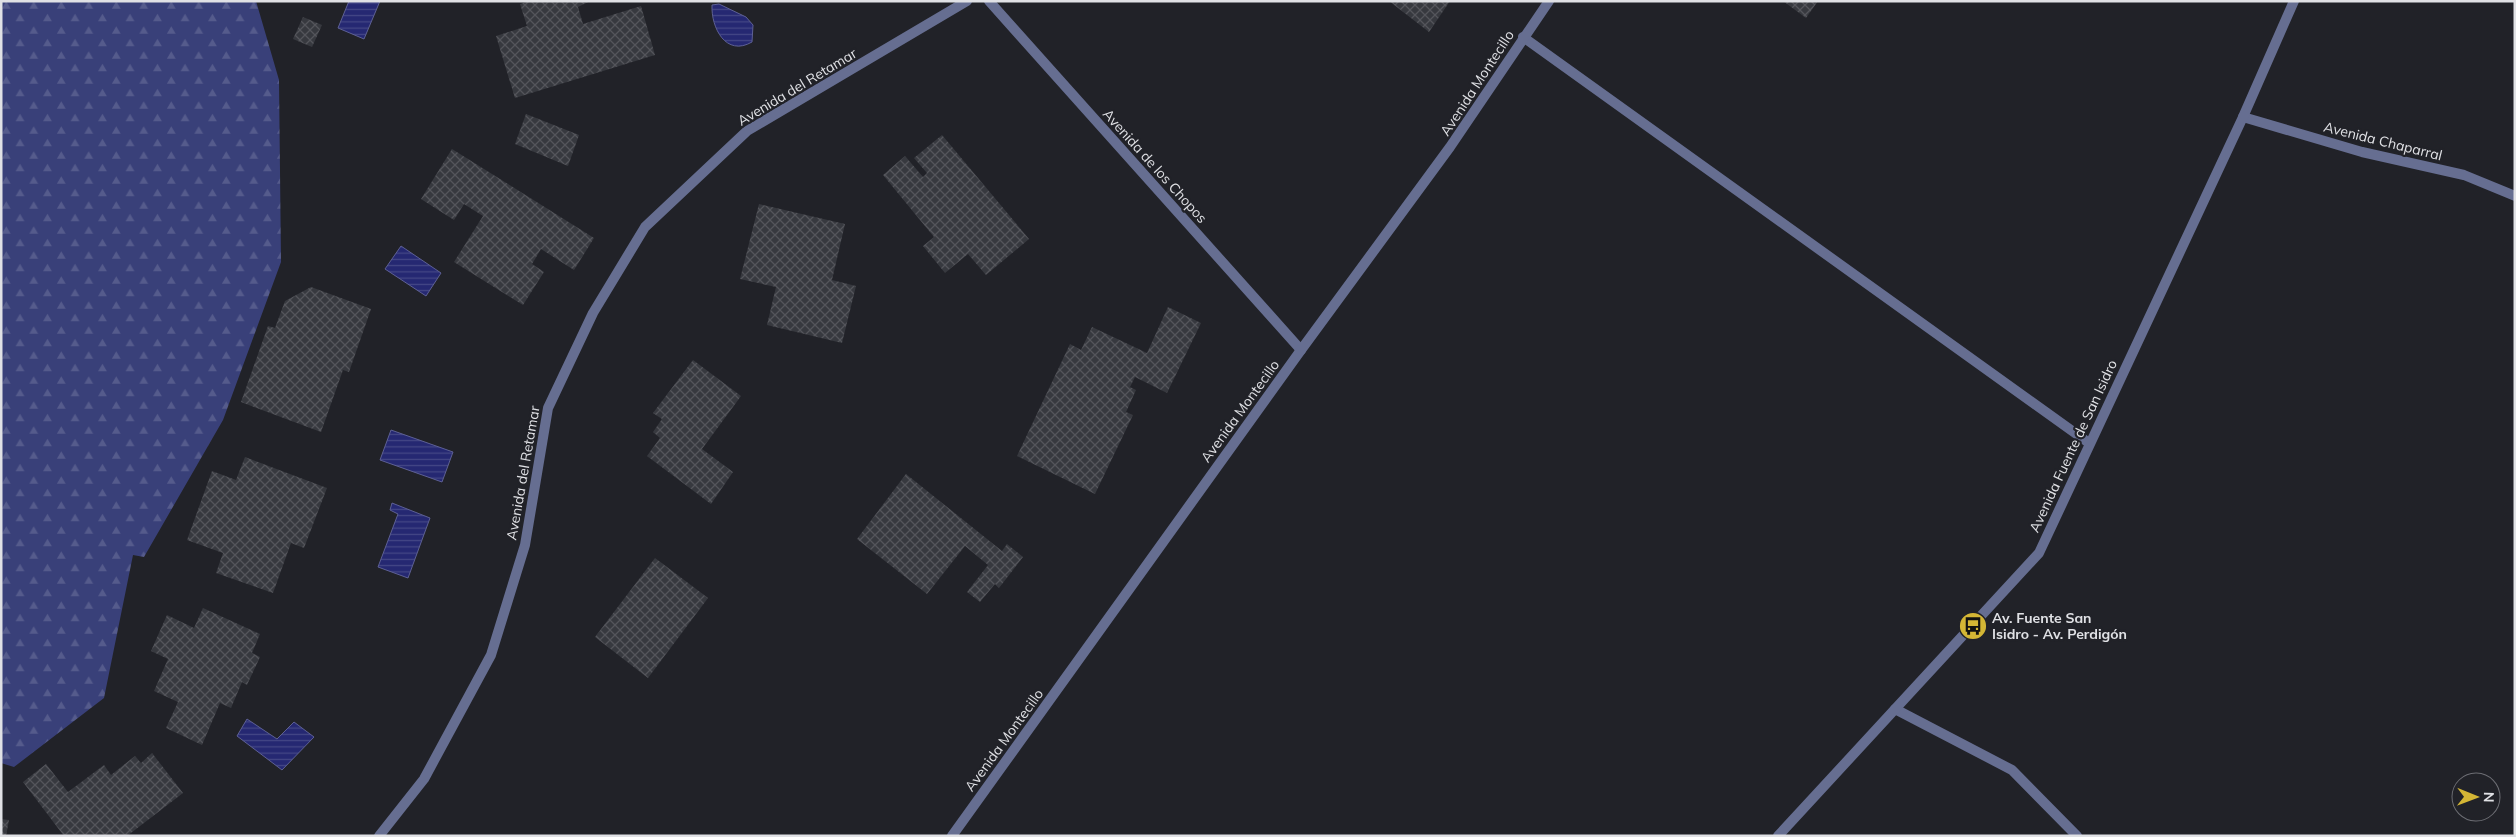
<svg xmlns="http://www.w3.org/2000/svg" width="2516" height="837" font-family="Mulish,sans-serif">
	<defs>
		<pattern id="forest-firs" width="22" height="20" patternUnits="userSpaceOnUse" patternTransform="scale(1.25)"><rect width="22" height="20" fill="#394079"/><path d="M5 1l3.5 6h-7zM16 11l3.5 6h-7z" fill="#555b8c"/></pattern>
		<pattern id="water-rules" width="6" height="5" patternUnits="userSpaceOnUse" patternTransform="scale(1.25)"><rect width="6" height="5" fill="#252872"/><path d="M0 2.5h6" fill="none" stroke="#444786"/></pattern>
		<pattern id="building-cross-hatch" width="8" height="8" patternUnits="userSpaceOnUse" patternTransform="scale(1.25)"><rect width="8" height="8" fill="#37393f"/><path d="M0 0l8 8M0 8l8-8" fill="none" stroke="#54555b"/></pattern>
	</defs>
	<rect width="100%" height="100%" fill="#212228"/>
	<!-- forest -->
	<path fill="url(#forest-firs)" d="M1 1H256L279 80 281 262 223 420 144 557 133 555 104 698 14 767 1 763Z"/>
	<!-- water -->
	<g fill="url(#water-rules)" stroke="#5d6094">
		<path d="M349 1H380L364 39 338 28Z"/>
		<path d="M719 4 746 17 753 25 752 42C726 57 711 28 712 5Z"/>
		<path d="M401 246 441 273 426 296 385 269Z"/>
		<path d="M391 430 453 452 442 482 380 460Z"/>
		<path d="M392 503 430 518 408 578 378 567 398 514 390 510Z"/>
		<path d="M247 719 277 739 294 722 314 737 282 770 237 736Z"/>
	</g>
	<!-- building -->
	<g fill="url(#building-cross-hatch)">
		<path d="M529 1H590L578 7 583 24 641 6 655 55 515 98 496 36 527 26 520 4Z"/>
		<path d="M1389 1H1450L1429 32Z"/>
		<path d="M1783 1H1818L1806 18Z"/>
		<path d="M303 17 322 25 312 47 293 39Z"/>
		<path d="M526 114 579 135 568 166 515 144Z"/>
		<path d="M942 135 1029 239 986 275 968 254 945 273 923 246 934 237 883 175 905 156 923 177 927 173 914 158Z"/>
		<path d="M452 149 594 238 574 270 541 249 532 264 544 272 523 305 454 262 483 216 464 204 454 220 421 199Z"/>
		<path d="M759 204 845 224 832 280 856 286 842 343 767 325 776 287 740 279Z"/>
		<path d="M311 287 371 309 349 372 343 370 321 432 241 402 268 326 275 328 285 301Z"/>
		<path d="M1168 307 1201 323 1167 393 1135 377 1130 387 1136 390 1126 412 1133 415 1095 494 1017 456 1070 344 1081 350 1092 327 1147 353Z"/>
		<path d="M693 360 741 396 702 449 733 472 711 504 647 456 660 438 653 432 662 419 653 413Z"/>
		<path d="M245 457 327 488 304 548 291 543 273 593 216 573 223 553 187 540 212 471 236 480Z"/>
		<path d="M906 474 1002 551 1007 544 1023 557 999 588 995 584 980 602 967 592 988 565 965 546 927 594 857 539Z"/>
		<path d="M655 558 708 598 648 678 595 637Z"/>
		<path d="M203 608 260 634 252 653 260 657 247 685 242 682 231 708 220 703 202 745 166 728 178 702 154 691 168 659 151 651 167 615 194 628Z"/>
		<path d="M152 753 183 793 127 836H64L23 782 46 764 68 792 104 765 111 775 135 756 141 763Z"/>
		<path d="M1 819 9 820 6 836H1Z"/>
	</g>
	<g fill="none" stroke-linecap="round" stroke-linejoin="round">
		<!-- minor -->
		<g stroke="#666e91" stroke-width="10">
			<path d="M989 1 1301 350"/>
			<path d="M1523 37 2089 443"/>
			<path d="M2243 117 2362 152 2464 175 2515 196"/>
			<path d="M1895 709 2012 770 2077 836"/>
			<path d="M379 836 424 779 491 655 525 545 548 408 593 313 645 227 747 131 967 1"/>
			<path d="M952 836 1301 350 1450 147 1549 1"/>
			<path d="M1778 836 2039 553 2243 117 2294 1"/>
		</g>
	</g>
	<!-- icons -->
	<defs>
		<symbol id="bus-disc" viewBox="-11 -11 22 22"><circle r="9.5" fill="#d4b635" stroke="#212228"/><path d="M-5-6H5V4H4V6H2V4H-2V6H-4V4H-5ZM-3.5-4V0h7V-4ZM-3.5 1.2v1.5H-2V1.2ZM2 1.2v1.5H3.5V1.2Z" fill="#111"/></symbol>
	</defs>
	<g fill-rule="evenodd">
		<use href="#bus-disc" x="1957" y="610" width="32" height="32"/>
	</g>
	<g text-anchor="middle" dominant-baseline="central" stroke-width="4.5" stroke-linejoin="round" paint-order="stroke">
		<!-- street labels -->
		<g font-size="14" fill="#e0e1e5" stroke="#212228">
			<text transform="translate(1477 83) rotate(-57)">Avenida Montecillo</text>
			<text transform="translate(797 87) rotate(-31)">Avenida del Retamar</text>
			<text transform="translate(2383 141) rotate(14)">Avenida Chaparral</text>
			<text transform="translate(1155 166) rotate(48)">Avenida de los Chopos</text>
			<text transform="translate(1240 411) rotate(-54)">Avenida Montecillo</text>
			<text transform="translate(2073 446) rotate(-65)">Avenida Fuente de San Isidro</text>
			<text transform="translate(523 473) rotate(-80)">Avenida del Retamar</text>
			<text transform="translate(1004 740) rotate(-54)">Avenida Montecillo</text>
		</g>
		<!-- poi labels -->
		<g font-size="14" font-weight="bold" fill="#e0e1e5" stroke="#212228" text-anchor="start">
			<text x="1992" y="618">Av. Fuente San<tspan x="1992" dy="16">Isidro - Av. Perdigón</tspan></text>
		</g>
	</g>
	<!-- border -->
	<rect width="2516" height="837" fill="none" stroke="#e0e1e5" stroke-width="5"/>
	<!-- north arrow -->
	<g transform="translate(2476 797) rotate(91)"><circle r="24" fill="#212228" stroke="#6d6e74"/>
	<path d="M0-4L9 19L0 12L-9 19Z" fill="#d4b635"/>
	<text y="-8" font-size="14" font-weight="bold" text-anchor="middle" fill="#e0e1e5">N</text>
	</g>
</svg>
